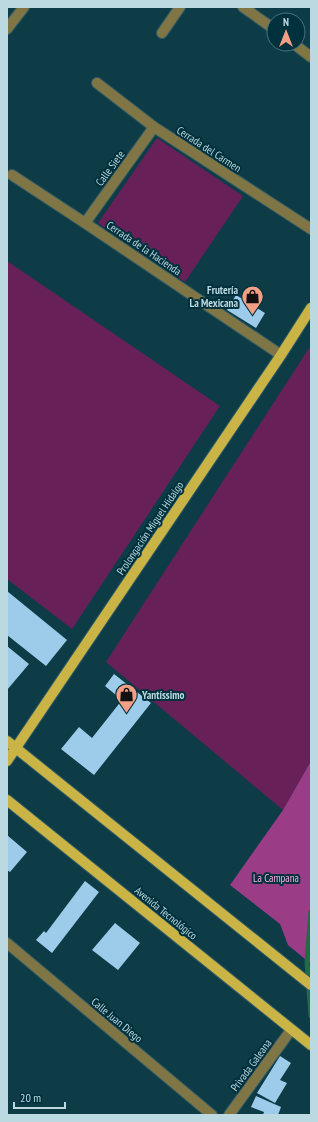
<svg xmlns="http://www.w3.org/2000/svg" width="318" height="1122" font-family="'PT Sans Narrow',sans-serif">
	<rect width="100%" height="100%" fill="#0d3c47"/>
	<!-- green -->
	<g fill="#682058">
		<path d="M157 138 243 196 185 282 98 223Z"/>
		<path d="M7 261 220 406 72 629 7 579Z"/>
		<path d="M311 345V761L283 810 106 662Z"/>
	</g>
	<!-- forest -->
	<path fill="#9b3c86" d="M311 761V964L288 945 280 924 230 885 283 810Z"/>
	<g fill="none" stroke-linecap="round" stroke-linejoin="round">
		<!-- stream -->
		<path stroke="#236a46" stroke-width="5" d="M311 912 307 962 311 1016"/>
	</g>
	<!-- building -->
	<g fill="#9dcbea">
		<path d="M236 295 265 313 256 328 227 310Z"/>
		<path d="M7 591 67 640 46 666 7 635Z"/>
		<path d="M7 646 29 664 7 690Z"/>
		<path d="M114 674 151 703 94 775 61 749 79 727 92 738 122 700 105 686Z"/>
		<path d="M7 835 27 852 10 872 7 870Z"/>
		<path d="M85 881 99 892 52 953 36 940 44 931 46 933Z"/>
		<path d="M115 923 140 943 118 970 92 950Z"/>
		<path d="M280 1056 291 1063 280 1080 287 1083 275 1103 257 1093Z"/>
		<path d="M256 1096 281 1107 278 1115H263L264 1112 251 1107Z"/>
	</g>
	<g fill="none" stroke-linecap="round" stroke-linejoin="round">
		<defs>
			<g id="minor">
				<path d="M243 7 274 29"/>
				<path d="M7 29 24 7"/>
				<path d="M162 33 180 7"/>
				<path d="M294 44 311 57"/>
				<path d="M97 83 154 127 311 229"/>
				<path d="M12 175 85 223 281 355"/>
				<path d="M85 223 154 127"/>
				<path d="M7 943 212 1115"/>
				<path d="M229 1115 291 1030"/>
			</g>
			<g id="major">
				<path d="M7 741 311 985"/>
				<path d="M7 761 281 355 311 308"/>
				<path d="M7 800 311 1045"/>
			</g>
		</defs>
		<!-- minor casing -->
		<use href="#minor" stroke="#305b66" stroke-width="12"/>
		<!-- major casing -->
		<use href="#major" stroke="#305b66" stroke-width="12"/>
		<!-- minor -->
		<use href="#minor" stroke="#807645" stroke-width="10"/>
		<!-- major -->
		<use href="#major" stroke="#cbb446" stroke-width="10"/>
	</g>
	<!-- icons -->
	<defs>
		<symbol id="shop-pin" viewBox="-11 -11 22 30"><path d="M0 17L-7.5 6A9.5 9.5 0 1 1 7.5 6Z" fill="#f39f85" stroke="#00313c"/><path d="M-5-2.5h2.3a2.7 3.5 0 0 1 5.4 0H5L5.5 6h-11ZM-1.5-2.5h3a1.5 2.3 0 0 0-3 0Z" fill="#111"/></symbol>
	</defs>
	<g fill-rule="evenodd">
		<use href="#shop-pin" x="240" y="284" width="25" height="34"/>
		<use href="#shop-pin" x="114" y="682" width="25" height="34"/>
	</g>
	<g text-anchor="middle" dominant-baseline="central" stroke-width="4" stroke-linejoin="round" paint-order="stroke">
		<!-- street labels -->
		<g font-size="11" fill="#bcd8e1" stroke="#00313c">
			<text transform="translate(209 149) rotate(33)">Cerrada del Carmen</text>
			<text transform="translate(110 168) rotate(-54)">Calle Siete</text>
			<text transform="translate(144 248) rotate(34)">Cerrada de la Hacienda</text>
			<text transform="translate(150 528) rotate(-56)">Prolongación Miguel Hidalgo</text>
			<text transform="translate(166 913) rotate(39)">Avenida Tecnológico</text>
			<text transform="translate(117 1020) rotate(40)">Calle Juan Diego</text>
			<text transform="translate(251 1065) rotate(-54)">Privada Galeana</text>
		</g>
		<!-- poi labels -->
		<g font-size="11" font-weight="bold" fill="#bcd8e1" stroke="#00313c" text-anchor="end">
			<text x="238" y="290">Frutería<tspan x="238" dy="13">La Mexicana</tspan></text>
			<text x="142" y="695" text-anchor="start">Yantíssimo</text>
		</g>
		<!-- park labels -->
		<g font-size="11" fill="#faafe4" stroke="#00313c">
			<text x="276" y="878">La Campana</text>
		</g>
	</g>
	<!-- border -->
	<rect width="318" height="1122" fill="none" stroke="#bcd8e1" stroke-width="16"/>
	<!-- north arrow -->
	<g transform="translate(286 32)"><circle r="19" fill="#00313c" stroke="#4b747e"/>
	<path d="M0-3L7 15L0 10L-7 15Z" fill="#f39f85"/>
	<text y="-6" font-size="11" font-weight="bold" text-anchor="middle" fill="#bcd8e1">N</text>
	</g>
	<!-- scale -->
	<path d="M14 1102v6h51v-6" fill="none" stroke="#bcd8e1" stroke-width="2"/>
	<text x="20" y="1102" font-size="12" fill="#bcd8e1" stroke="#00313c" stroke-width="3" paint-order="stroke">20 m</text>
</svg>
